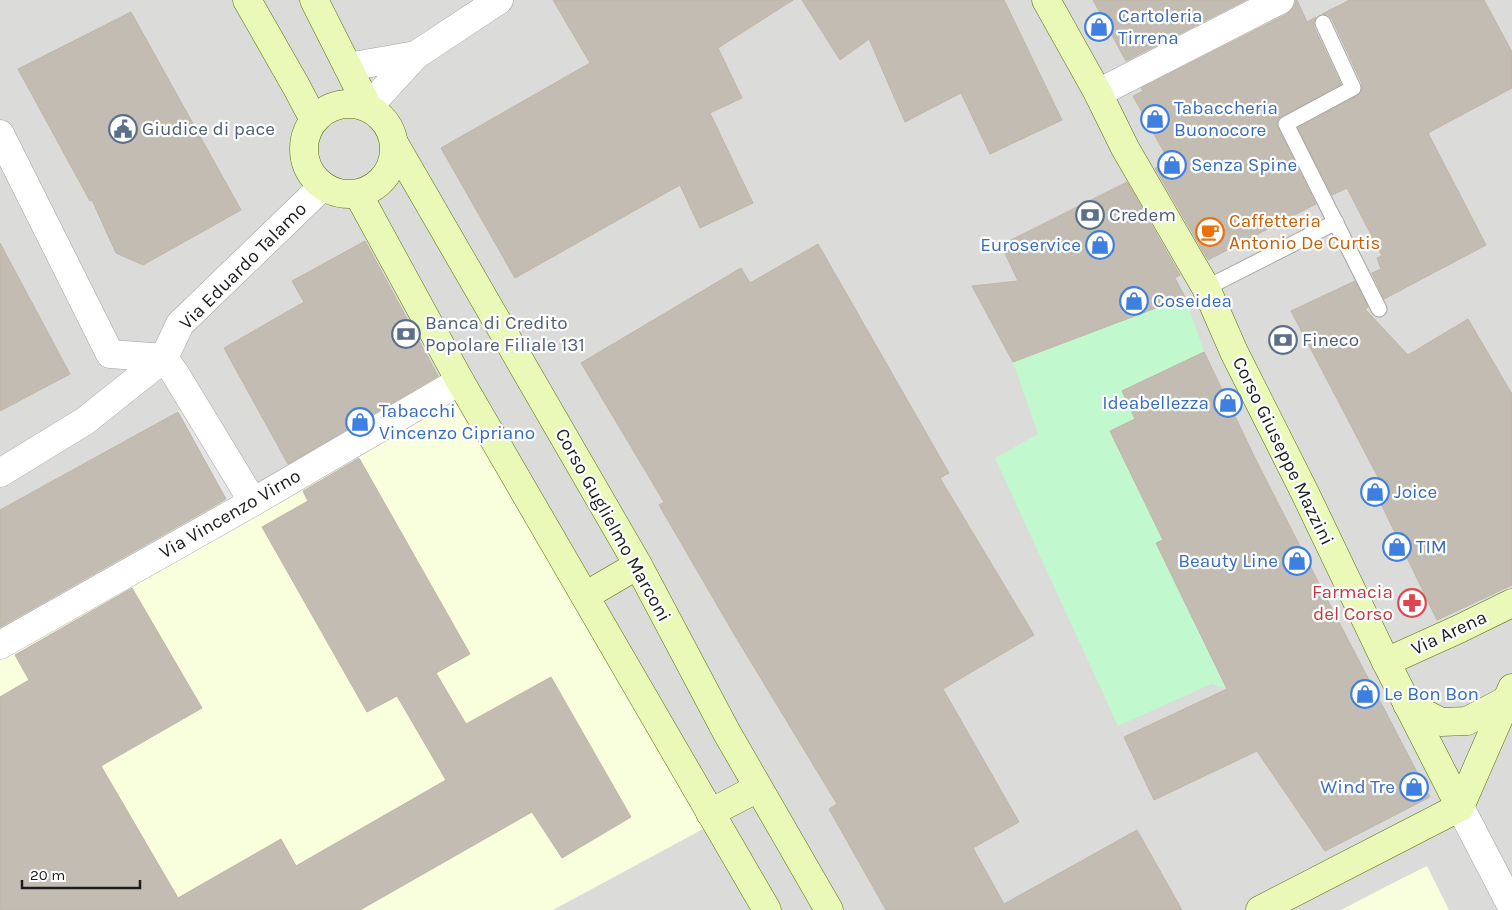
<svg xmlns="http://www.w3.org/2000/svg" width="1512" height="910" font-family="Karla,sans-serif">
	<rect width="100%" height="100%" fill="#eeece3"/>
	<!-- residential -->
	<rect fill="#dbdbda" x="0" y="0" width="1512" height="910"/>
	<!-- education -->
	<g fill="#f9fedd">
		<path d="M460 381 716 822 553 910H0V645Z"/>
		<path d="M1427 866 1449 910H1341L1391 884Z"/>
	</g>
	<!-- park -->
	<path fill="#c1f8ce" d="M1185 297 1204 352 1122 390 1135 419 1110 431 1148 509 1191 526 1156 543 1227 689 1211 684 1118 726 995 458 1038 434 1013 362Z"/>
	<!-- parking -->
	<path fill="#e5e5e5" d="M184 408 235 499 224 508 172 415Z"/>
	<!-- building -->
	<g fill="#c3bcb3" stroke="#c0b5a6">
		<path d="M553 0H793L718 48 742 98 710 113 753 203 700 228 680 185 515 278 441 148 590 63Z"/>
		<path d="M802 0H1004L1062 120 990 154 961 93 905 122 869 39 840 60Z"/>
		<path d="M1093 0H1246L1126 61Z"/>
		<path d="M1296 0H1297L1307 22 1316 17 1314 22V27L1341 84 1282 116 1278 119 1277 123 1278 128 1316 204 1208 260 1155 168 1169 161 1133 96 1143 91 1141 88 1287 14 1293 8Z"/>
		<path d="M1350 0H1484L1512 52V88L1428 133 1486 245 1384 299 1372 273 1381 269 1377 258 1382 256 1347 188 1332 195 1298 128 1357 96 1361 93 1362 84 1332 19 1328 15 1322 14Z"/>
		<path d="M131 12 241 210 143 265 116 253 92 200 90 201 18 69Z"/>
		<path d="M1127 182 1180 275 1175 278 1185 297 1013 362 972 286 1018 281 1001 245Z"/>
		<path d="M365 241 438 376 288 464 224 348 304 302 292 281Z"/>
		<path d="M0 243 70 374 0 411Z"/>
		<path d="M818 244 949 473 940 478 1034 635 943 689 1019 822 973 848 1004 904 1137 830 1182 910H886L829 809 837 804 734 634 659 505 664 502 581 363 741 268 750 283Z"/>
		<path d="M1355 281 1368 307 1365 309 1408 355 1468 319 1512 394V585L1437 620 1372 485 1380 481 1291 311Z"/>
		<path d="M1204 352 1256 460 1331 607 1430 797 1325 851 1257 751 1154 800 1124 737 1227 689 1156 543 1163 540 1110 431 1135 419 1122 391Z"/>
		<path d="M178 412 226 499 0 627V510Z"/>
		<path d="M359 458 470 654 436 673 466 724 551 677 631 817 562 858 532 812 360 910H0V697L29 680 15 655 132 588 202 708 101 766 178 898 281 839 296 866 446 780 397 696 367 712 262 527 308 501 303 491Z"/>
	</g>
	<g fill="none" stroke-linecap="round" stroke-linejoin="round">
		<defs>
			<g id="lane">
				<path d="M1323 23 1353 88 1286 124 1379 309"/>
				<path d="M1206 288 1336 222"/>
			</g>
			<g id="street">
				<path d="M348 67 416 55"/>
				<path d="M1098 93 1280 0"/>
				<path d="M368 107 416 55 499 0"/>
				<path d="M0 134 110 354 164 358"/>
				<path d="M164 358 176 375 253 502"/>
				<path d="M0 473 85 421 164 358 180 324 323 186"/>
				<path d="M0 645 253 502 460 381"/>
				<path d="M1460 807 1512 907"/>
			</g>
			<g id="secondary">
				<path d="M247 0 296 86 314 120"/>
				<path d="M314 0 368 107"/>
				<path d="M1046 0 1098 93 1125 148 1206 288 1234 352 1305 493 1386 662 1460 807"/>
				<circle cx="349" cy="149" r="45"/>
				<path d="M394 143 638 565 727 733 829 910"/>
				<path d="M358 194 460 381 767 910"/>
				<path d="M585 596 638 565"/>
				<path d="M1386 662 1459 629 1512 603"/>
				<path d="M1407 704 1441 722 1467 721 1507 700"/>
				<path d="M1460 807 1512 688"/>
				<path d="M710 813 758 788"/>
				<path d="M1260 910 1460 807"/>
			</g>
		</defs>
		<!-- lane casing -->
		<use href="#lane" stroke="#a4a4a4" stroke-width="17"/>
		<!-- street casing -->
		<use href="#street" stroke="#a4a4a4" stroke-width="29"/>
		<!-- secondary casing -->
		<use href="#secondary" stroke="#557107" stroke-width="29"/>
		<!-- lane -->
		<use href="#lane" stroke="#fff" stroke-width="15"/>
		<!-- street -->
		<use href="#street" stroke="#fff" stroke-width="28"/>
		<!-- secondary -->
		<use href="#secondary" stroke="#eaf8b8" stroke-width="28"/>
	</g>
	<!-- icons -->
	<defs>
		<symbol id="shop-ring" viewBox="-11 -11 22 22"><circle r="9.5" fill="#fff" stroke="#3f7fe0" stroke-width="1.5"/><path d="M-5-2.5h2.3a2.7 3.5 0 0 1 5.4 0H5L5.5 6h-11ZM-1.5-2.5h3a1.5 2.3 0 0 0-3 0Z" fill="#3f7fe0"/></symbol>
		<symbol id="civic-ring" viewBox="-11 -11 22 22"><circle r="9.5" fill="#fff" stroke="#5c6f8a" stroke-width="1.5"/><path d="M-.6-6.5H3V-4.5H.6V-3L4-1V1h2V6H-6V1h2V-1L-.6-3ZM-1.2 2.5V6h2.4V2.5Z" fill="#5c6f8a"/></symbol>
		<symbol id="bank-ring" viewBox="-11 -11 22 22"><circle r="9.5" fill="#fff" stroke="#5c6f8a" stroke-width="1.5"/><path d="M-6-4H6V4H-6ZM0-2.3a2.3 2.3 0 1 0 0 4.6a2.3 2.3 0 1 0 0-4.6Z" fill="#5c6f8a"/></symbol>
		<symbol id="cafe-ring" viewBox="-11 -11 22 22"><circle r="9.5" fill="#fff" stroke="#e8710a" stroke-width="1.5"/><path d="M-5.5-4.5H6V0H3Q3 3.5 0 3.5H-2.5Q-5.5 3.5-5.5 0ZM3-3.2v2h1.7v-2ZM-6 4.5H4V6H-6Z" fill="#e8710a"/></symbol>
		<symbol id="pharmacy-ring" viewBox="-11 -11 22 22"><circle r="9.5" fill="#fff" stroke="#e0444e" stroke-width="1.5"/><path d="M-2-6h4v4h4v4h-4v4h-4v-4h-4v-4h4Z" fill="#e0444e"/></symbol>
	</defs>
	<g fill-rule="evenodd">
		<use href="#shop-ring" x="1083" y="11" width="32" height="32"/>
		<use href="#shop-ring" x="1139" y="103" width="32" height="32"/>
		<use href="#civic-ring" x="107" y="113" width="32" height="32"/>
		<use href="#shop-ring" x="1156" y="149" width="32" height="32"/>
		<use href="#bank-ring" x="1074" y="199" width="32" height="32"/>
		<use href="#cafe-ring" x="1194" y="216" width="32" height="32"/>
		<use href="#shop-ring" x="1084" y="229" width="32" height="32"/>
		<use href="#shop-ring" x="1118" y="285" width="32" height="32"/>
		<use href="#bank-ring" x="390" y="318" width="32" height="32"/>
		<use href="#bank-ring" x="1267" y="324" width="32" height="32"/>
		<use href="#shop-ring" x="1212" y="387" width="32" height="32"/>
		<use href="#shop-ring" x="344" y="406" width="32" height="32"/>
		<use href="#shop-ring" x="1359" y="476" width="32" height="32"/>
		<use href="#shop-ring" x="1381" y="531" width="32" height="32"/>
		<use href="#shop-ring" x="1281" y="545" width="32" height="32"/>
		<use href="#pharmacy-ring" x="1396" y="587" width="32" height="32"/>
		<use href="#shop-ring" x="1349" y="678" width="32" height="32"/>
		<use href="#shop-ring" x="1398" y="771" width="32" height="32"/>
	</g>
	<g text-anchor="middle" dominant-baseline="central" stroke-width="4.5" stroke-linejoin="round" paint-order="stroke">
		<!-- shop labels -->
		<g font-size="19" fill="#366cbe" stroke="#fff" text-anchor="start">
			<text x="1118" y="16">Cartoleria<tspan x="1118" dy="22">Tirrena</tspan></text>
			<text x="1174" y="108">Tabaccheria<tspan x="1174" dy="22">Buonocore</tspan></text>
			<text x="1191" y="165">Senza Spine</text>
			<text x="1081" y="245" text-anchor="end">Euroservice</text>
			<text x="1153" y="301">Coseidea</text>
			<text x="1209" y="403" text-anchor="end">Ideabellezza</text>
			<text x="379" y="411">Tabacchi<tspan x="379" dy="22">Vincenzo Cipriano</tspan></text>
			<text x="1394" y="492">Joice</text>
			<text x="1416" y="547">TIM</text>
			<text x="1278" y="561" text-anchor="end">Beauty Line</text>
			<text x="1384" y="694">Le Bon Bon</text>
			<text x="1395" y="787" text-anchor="end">Wind Tre</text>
		</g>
		<!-- service labels -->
		<g font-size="19" fill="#4e5e75" stroke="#fff" text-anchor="start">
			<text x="142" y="129">Giudice di pace</text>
			<text x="1109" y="215">Credem</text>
			<text x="425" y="323">Banca di Credito<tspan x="425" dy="22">Popolare Filiale 131</tspan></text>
			<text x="1302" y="340">Fineco</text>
		</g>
		<!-- food labels -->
		<g font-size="19" fill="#c56008" stroke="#fff" text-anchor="start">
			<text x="1229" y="221">Caffetteria<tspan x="1229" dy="22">Antonio De Curtis</tspan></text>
		</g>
		<!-- street labels -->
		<g font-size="19" fill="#1d1d1d" stroke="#fff">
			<text transform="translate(243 266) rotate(-45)">Via Eduardo Talamo</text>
			<text transform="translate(1283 451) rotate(64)">Corso Giuseppe Mazzini</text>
			<text transform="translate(230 514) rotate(-30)">Via Vincenzo Virno</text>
			<text transform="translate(613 525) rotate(61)">Corso Guglielmo Marconi</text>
			<text transform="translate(1449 633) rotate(-25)">Via Arena</text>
		</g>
		<!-- health labels -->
		<g font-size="19" fill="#be3a42" stroke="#fff" text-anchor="end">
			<text x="1393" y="592">Farmacia<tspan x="1393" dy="22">del Corso</tspan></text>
		</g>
	</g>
	<!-- scale -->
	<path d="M22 880v8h118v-8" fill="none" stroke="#1d1d1d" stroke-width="2.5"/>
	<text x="30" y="880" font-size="15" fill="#1d1d1d" stroke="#ffffff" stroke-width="4" paint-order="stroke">20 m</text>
</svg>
